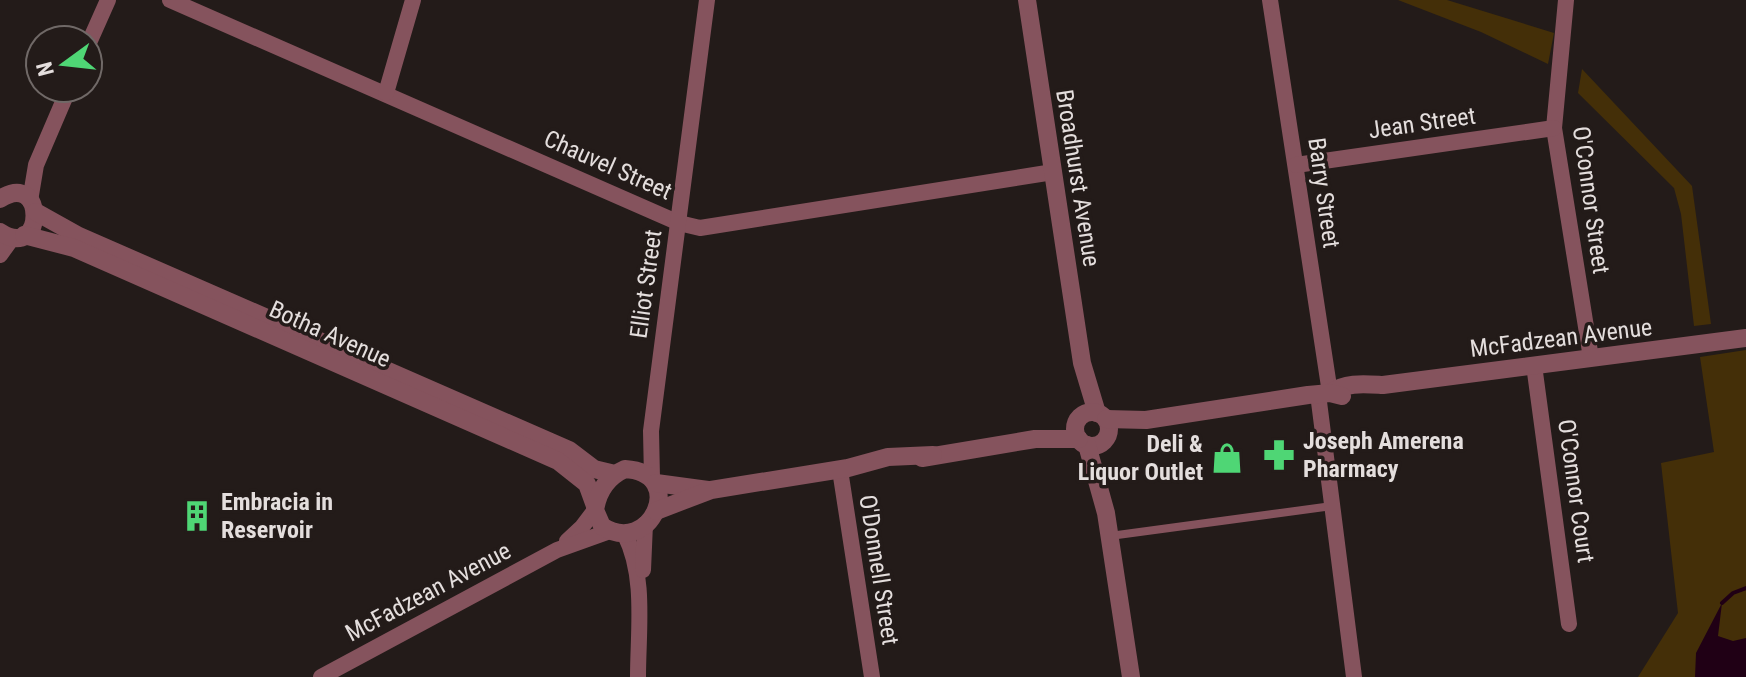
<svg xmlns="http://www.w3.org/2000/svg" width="1746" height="677" font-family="'Roboto Condensed',sans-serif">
	<rect width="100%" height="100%" fill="#231b19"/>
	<!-- green -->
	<g fill="#442f08">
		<path d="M1398 0H1447L1554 33 1548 64 1481 32Z"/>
		<path d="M1582 69 1692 186 1711 324 1694 326 1681 214 1674 188 1578 93Z"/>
		<path d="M1746 350V677H1638L1678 613 1661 463 1714 452 1700 357Z"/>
	</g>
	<!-- water -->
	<path fill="#200015" d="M1722 603 1718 636 1733 641 1746 638V677H1695L1696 653Z"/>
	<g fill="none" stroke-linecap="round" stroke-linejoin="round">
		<!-- stream -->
		<path stroke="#200015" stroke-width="4" d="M1722 603 1733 593 1746 588"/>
		<!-- service -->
		<path stroke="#85535d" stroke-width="8" d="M1110 536 1332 506"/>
		<!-- minor -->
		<g stroke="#85535d" stroke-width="16">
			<path d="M170 0 679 223 700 228 1053 172"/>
			<path d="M1270 0 1330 393"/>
			<path d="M1566 0 1554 128 1591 358"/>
			<path d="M88 45 108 0"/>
			<path d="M386 93 413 0"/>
			<path d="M1296 165 1554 128"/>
			<path d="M30 201 36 165 69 88"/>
			<path d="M0 255 13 237"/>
			<path d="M1534 365 1569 624"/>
			<path d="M1318 394 1354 677"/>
			<path d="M840 470 872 677"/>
			<path d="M652 478 651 431 707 0"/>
			<path d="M625 535C646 576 638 631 638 677"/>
			<path d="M567 541 582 527 595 510"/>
			<path d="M643 570 645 524"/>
			<path d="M321 677 557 550 610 531"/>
		</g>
		<!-- tertiary -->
		<g stroke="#85535d" stroke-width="18">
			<path d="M1027 0 1082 363 1097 413"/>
			<path d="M0 199C46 169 46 262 0 232"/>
			<path d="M36 212 79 236 569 450 594 469 615 474"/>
			<path d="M24 235 74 248 558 461 587 484 595 506"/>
			<path d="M1330 393C1346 382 1364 384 1383 385L1746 338"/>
			<circle cx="1092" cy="429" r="17"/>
			<path d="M1106 419 1146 420 1308 395 1330 393 1342 396"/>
			<path d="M1087 445 1106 513 1131 677"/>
			<path d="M922 458 1035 439H1079"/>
			<path d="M625 469C689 473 650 558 602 526L595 510C598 491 607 477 625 469Z"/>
			<path d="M656 483 708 490"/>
			<path d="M656 511 711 490 848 468 888 457 933 455"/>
		</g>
	</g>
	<!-- icons -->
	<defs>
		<symbol id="pharmacy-bare" viewBox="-9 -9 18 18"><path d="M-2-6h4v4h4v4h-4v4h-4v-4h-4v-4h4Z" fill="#4fd675" stroke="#231b19" stroke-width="2.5" paint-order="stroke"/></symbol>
		<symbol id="shop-bare" viewBox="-9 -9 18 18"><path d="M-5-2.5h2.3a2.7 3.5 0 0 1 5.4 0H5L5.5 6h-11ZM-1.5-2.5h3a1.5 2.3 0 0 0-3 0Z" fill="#4fd675" stroke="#231b19" stroke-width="2.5" paint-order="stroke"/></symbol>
		<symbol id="building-bare" viewBox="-9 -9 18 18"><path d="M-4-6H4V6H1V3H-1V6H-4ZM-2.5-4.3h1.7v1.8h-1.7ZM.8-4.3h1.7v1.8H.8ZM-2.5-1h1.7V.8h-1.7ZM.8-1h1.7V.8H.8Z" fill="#4fd675" stroke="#231b19" stroke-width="2.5" paint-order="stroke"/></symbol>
	</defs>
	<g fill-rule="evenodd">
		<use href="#pharmacy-bare" x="1257" y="433" width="44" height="44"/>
		<use href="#shop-bare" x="1205" y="436" width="44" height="44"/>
		<use href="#building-bare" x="175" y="494" width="44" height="44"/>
	</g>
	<g text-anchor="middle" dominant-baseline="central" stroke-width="7" stroke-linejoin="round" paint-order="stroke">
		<!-- street labels -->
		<g font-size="24" fill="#e4dedd" stroke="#231b19">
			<text transform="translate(1422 123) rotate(-8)">Jean Street</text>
			<text transform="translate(608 165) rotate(24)">Chauvel Street</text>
			<text transform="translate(1078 178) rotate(81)">Broadhurst Avenue</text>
			<text transform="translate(1324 193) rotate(82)">Barry Street</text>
			<text transform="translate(1591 200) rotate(82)">O'Connor Street</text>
			<text transform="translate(646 284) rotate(-82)">Elliot Street</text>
			<text transform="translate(330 334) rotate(24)">Botha Avenue</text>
			<text transform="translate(1561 338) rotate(-7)">McFadzean Avenue</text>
			<text transform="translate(1576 491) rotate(82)">O'Connor Court</text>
			<text transform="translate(879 570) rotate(81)">O'Donnell Street</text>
			<text transform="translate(428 592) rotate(-28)">McFadzean Avenue</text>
		</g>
		<!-- poi labels -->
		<g font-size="24" font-weight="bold" fill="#e4dedd" stroke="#231b19" text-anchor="start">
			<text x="1303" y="441">Joseph Amerena<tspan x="1303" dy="28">Pharmacy</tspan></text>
			<text x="1203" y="444" text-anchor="end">Deli &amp;<tspan x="1203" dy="28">Liquor Outlet</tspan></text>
			<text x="221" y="502">Embracia in<tspan x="221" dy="28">Reservoir</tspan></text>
		</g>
	</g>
	<!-- north arrow -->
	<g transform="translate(64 64) rotate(255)"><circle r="38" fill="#231b19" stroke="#706967" stroke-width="2"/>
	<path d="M0-6L14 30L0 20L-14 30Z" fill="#4fd675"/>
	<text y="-12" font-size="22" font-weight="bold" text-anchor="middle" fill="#e4dedd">N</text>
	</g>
</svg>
